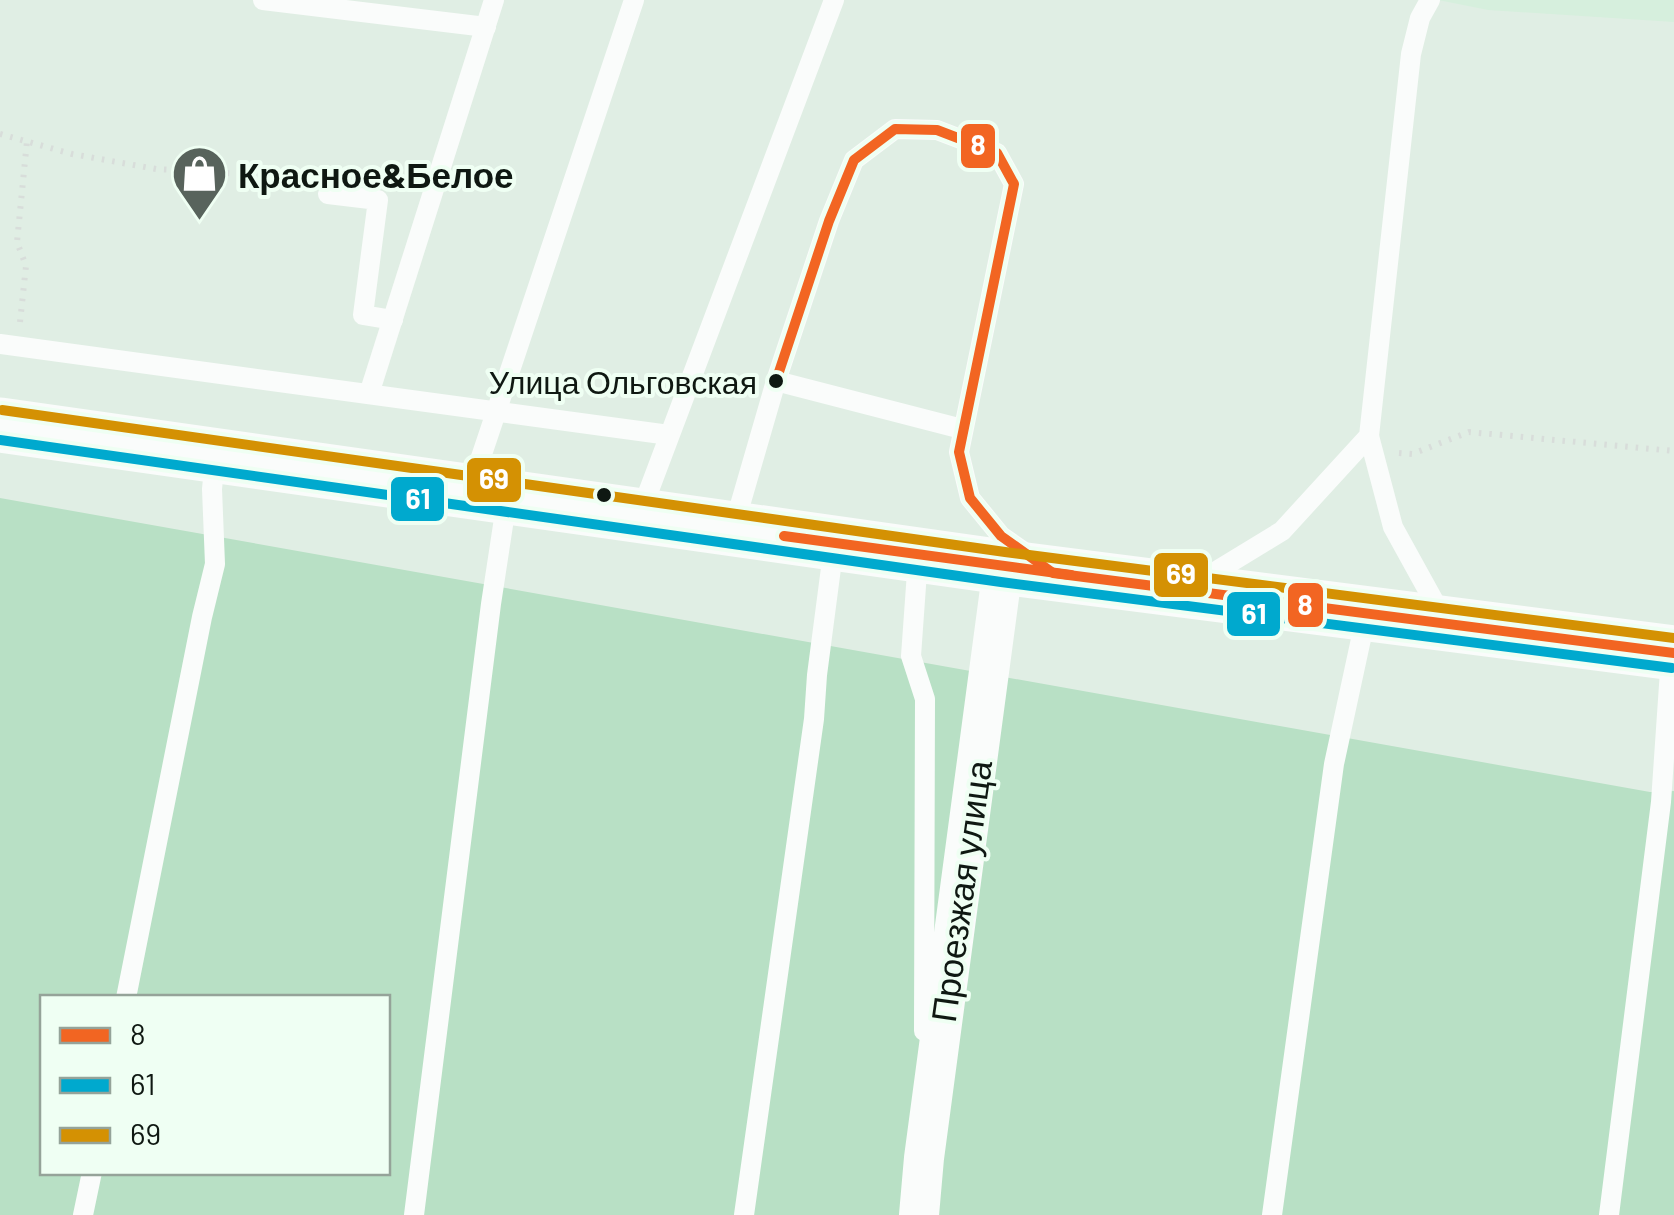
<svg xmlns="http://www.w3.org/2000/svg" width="1674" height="1215" font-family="Barlow,sans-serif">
	<rect width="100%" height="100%" fill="#e0eee4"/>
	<!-- built -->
	<path fill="#d6efdd" d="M1438 0H1674V22L1488 10Z"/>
	<!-- green -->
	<path fill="#b8e0c5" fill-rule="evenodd" d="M0 498 1650 792 1674 791V1215H0ZM42 998H388V1172H42Z"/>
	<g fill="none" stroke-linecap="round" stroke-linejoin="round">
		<!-- path -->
		<g stroke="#d8ddda" stroke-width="6" stroke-dasharray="2.5 8" stroke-linecap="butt">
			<path d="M0 134 72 154 156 169 243 174 308 189"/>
			<path d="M20 322 26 266 17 242 27 141"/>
			<path d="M1399 453 1412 454 1469 432 1674 451"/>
		</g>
		<!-- lane -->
		<g stroke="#fafcfb" stroke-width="20">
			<path d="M263 0 486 27"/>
			<path d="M328 194 378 200 363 315 393 320"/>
			<path d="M0 344 669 435"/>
			<path d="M776 381 829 221 854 160 895 129 937 130 997 153 1014 184 959 452 970 498 1001 536 1027 554"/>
			<path d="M369 394 494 0"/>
			<path d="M1369 436 1393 527 1441 614"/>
			<path d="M470 490 634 0"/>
			<path d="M640 514 834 0"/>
			<path d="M734 526 776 381 962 429"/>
			<path d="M918 558 911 656 925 699 924 1031"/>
			<path d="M1200 581 1282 531 1369 436 1411 54 1420 18 1430 0"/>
			<path d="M126 998 202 617 215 564 212 489 215 459"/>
			<path d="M83 1215 92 1172"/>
			<path d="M414 1215 491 604 507 499"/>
			<path d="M744 1215 814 719 817 675 834 545"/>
			<path d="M1272 1215 1334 764 1366 616"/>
			<path d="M1609 1215 1661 802 1671 656"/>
		</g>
		<!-- street -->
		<path stroke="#fafcfb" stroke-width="40" d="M919 1215 924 1158 1003 567"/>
		<!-- primary -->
		<path stroke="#fafcfb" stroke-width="55" d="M0 425 1003 567 1674 653"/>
		<defs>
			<g id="bus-1">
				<path d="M776 381 829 221 854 160 895 129 937 130 997 153 1014 184 959 452 970 498 1001 536 1053 573 1674 653"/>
				<path d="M784 536 1071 575"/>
			</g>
			<path id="bus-2" d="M0 440 1001 582 1672 668"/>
			<path id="bus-3" d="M2 410 1005 552 1674 638"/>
		</defs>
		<!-- bus-1 casing -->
		<use href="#bus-1" stroke="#effff3" stroke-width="18"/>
		<!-- bus-2 casing -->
		<use href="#bus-2" stroke="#effff3" stroke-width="18"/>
		<!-- bus-3 casing -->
		<use href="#bus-3" stroke="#effff3" stroke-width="18"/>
		<!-- bus-1 -->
		<use href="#bus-1" stroke="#f26522" stroke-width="10"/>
		<!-- bus-2 -->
		<use href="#bus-2" stroke="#00a9ce" stroke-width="10"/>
		<!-- bus-3 -->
		<use href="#bus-3" stroke="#d49103" stroke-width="10"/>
	</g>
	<!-- icons -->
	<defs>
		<symbol id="shop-pin" viewBox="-11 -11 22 30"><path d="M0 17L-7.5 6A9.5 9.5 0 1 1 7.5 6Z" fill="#58635c" stroke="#effff3"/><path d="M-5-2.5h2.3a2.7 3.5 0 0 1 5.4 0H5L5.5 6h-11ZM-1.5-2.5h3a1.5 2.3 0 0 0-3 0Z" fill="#fff"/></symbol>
	</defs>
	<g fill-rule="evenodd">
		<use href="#shop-pin" x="168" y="142" width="63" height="86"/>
	</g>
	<!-- markers -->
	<g fill="#0f1812" stroke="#effff3" stroke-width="4">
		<circle cx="776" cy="381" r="9"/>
		<circle cx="604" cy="495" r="9"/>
	</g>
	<g text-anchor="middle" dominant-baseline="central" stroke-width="8" stroke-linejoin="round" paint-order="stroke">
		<!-- bus labels -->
		<g font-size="32" fill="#0f1812" stroke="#effff3" text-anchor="end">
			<text x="757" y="381">Улица Ольговская</text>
		</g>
		<!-- poi labels -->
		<g font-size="35" font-weight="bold" fill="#0f1812" stroke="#effff3" text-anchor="start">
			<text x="238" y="174">Красное&amp;Белое</text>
		</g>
		<!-- street labels -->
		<g font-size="35" fill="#0f1812" stroke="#effff3">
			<text transform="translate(960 891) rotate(-82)">Проезжая улица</text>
		</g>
	</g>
	<g stroke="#effff3" stroke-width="4">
		<rect x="959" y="122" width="38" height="48" rx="10" fill="#f26522"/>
		<rect x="465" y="456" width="58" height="48" rx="10" fill="#d49103"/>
		<rect x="389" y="475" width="57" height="48" rx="10" fill="#00a9ce"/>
		<rect x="1152" y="551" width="58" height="48" rx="10" fill="#d49103"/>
		<rect x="1286" y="581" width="39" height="48" rx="10" fill="#f26522"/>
		<rect x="1225" y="590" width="57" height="48" rx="10" fill="#00a9ce"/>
	</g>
	<g font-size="28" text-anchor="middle" font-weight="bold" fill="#fff">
		<text x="978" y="155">8</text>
		<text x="494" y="489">69</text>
		<text x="418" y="509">61</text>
		<text x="1181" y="584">69</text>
		<text x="1305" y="615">8</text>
		<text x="1254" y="624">61</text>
	</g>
	<!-- legend -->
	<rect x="40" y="995" width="350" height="180" fill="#effff3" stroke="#95a399" stroke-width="2.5"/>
	<rect x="60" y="1028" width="50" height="15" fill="#f26522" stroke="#95a399" stroke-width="2.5"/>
	<text x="130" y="1045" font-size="30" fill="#0f1812">8</text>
	<rect x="60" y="1078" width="50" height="15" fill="#00a9ce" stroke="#95a399" stroke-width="2.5"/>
	<text x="130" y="1095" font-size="30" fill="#0f1812">61</text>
	<rect x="60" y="1128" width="50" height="15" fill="#d49103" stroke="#95a399" stroke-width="2.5"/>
	<text x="130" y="1145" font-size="30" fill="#0f1812">69</text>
</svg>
